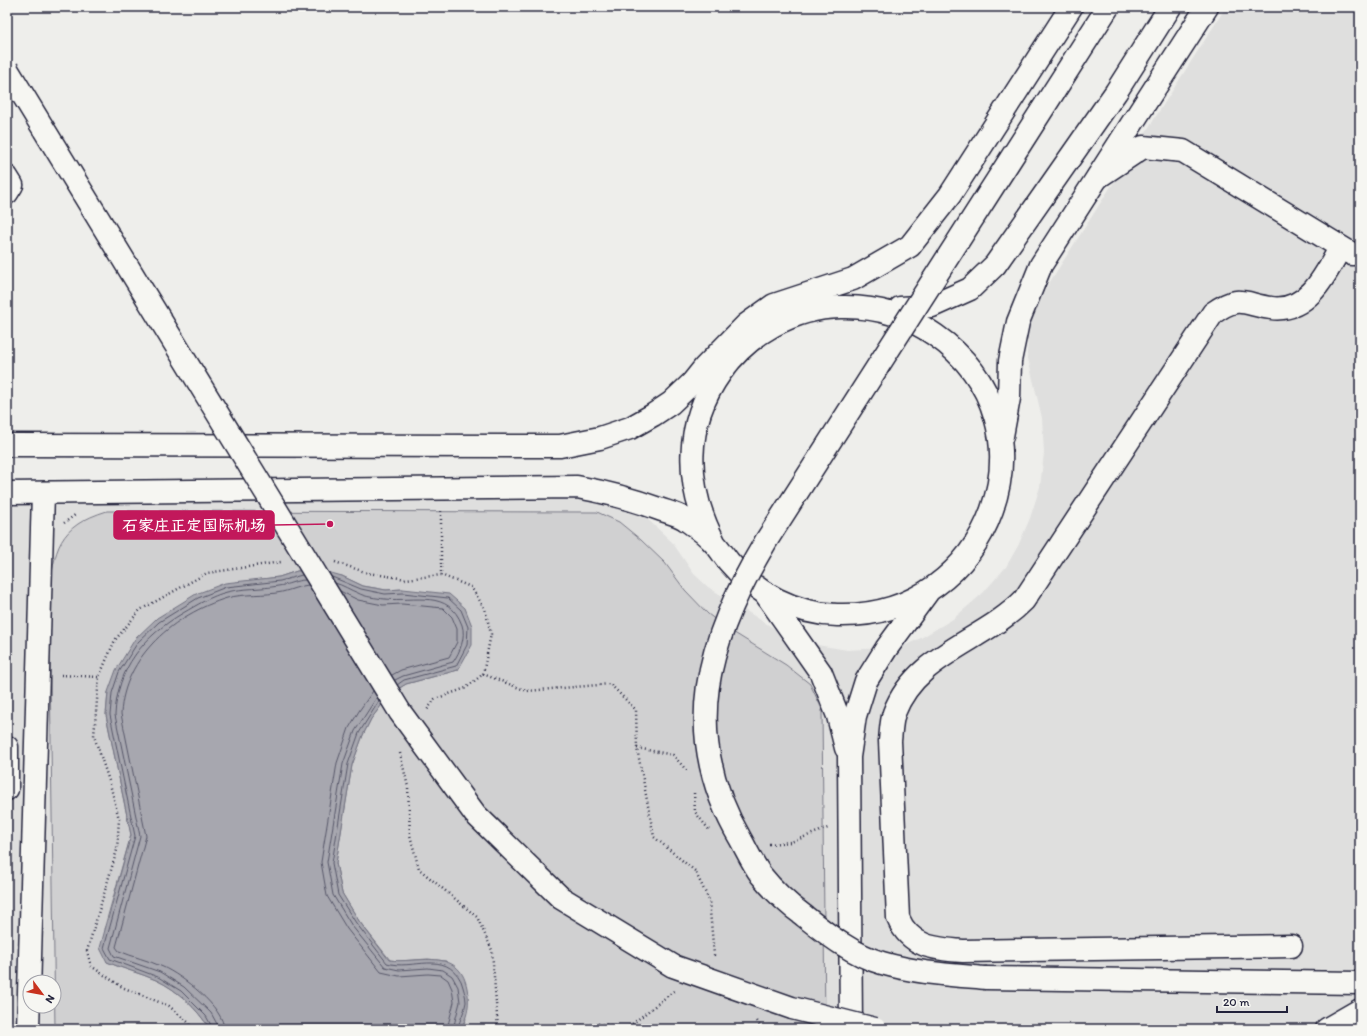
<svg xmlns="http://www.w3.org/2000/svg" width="1367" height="1036" font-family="Itim,'LXGW WenKai TC',sans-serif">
	<rect width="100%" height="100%" fill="#eeeeeb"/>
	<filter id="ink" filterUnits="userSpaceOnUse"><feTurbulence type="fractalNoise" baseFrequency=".025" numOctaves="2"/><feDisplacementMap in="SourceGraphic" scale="8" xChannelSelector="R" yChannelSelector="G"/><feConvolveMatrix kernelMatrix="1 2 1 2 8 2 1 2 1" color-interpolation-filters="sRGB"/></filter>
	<g filter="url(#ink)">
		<!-- built -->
		<path fill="#dfdfde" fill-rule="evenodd" d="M1226 7H1360V1029H7V498L571 489 642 514 672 542 694 574 708 587 794 641 847 650 901 647 921 638 953 619 982 594 1006 567 1019 544 1030 518 1040 487 1044 453 1042 418 1027 354 1029 326 1046 288ZM30 982H54V1006H30Z"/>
		<!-- green -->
		<path fill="#d0d0d1" stroke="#797986" d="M107 511 597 512 619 522 641 540 665 563 685 590 708 614 728 629 786 665 810 684 822 709 825 1029H461L466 1019 446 961 428 959 399 961 390 960 359 921 342 893 336 863 352 765 363 735 371 719 390 694 406 684 458 670 403 589 386 590 363 586 342 576 297 571 279 577 255 580 108 692 106 715 131 835 105 926 107 962C123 969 140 973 156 980 178 990 197 1009 210 1029H55L49 597C54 549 58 526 107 511Z"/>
		<!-- water -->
		<path fill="#a7a7af" stroke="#727281" d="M317 569 342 576 363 586 386 590 403 589 449 594 465 608 472 626V645L458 670 406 684 390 694 371 719 363 735 352 765 336 863 342 893 359 921 389 960C417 964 459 946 467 988 470 1003 468 1015 461 1029H210C197 1009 178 990 156 980 140 973 123 969 107 962L100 948 131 835 106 715 108 692 116 670 135 639 157 618 196 594 225 583 279 577 297 571Z"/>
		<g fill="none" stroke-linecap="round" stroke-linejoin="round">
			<!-- shore -->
			<g stroke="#575769" stroke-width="1">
				<path d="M332 577 361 589 385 594 403 593 448 598 461 610 468 627 467 645 456 666 404 680 397 685"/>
				<path d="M335 583C343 585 350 590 358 593 365 597 376 598 385 599 415 602 449 589 462 625 466 637 460 652 453 662L403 676 395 680"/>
				<path d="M340 591 358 600 383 605 402 604 443 608 452 617 457 629V642L449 657 401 670 392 675"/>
				<path d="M373 691 359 711 349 728 337 763 321 862 327 896 347 929 381 972 399 976 428 974 441 975 448 980 452 989 454 1002 447 1029"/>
				<path d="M377 697 355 731 343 764 327 862 333 895 352 926 385 967 399 970 428 968 443 970 452 976 458 987 460 1002 453 1029"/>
				<path d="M379 701 359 733 348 764 332 863 338 895 356 923 387 963C412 971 445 949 461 981 463 987 466 996 466 1002 465 1012 459 1020 458 1029"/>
				<path d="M213 1029 206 1016 181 991 158 977 110 959 104 948 135 836 110 715 112 693 119 672 138 642 159 622 198 598 226 587 280 581 302 575"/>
				<path d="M218 1029 217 1024 211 1013 184 987 160 972 114 956 110 948 140 836 115 715C117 668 144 636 183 613 197 605 211 596 227 592 243 588 262 589 278 586 288 585 296 580 305 580"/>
				<path d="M224 1029C224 1007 181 975 163 967 148 960 133 957 119 951L116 947 146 836 121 714C124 656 175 614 227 598 245 593 264 596 282 592 291 590 299 586 308 585"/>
			</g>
			<defs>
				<g id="minor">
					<path d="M7 177 12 185 7 193"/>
					<path d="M1098 177 1143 147 1183 151 1352 254"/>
					<path d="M765 593 821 673 838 716 846 748"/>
					<path d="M7 747V789"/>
					<path d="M1291 946 963 951C935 949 910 947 898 918L890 741C891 732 891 722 894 713 916 654 983 642 1024 600L1213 313C1239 294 1243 304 1271 308 1308 313 1326 274 1340 248"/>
					<path d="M28 1029 43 493"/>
					<path d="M851 1029 849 757 855 716 866 681 886 649 927 593"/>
					<path d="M1327 1029 1360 1010"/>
				</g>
				<g id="major">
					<path d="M900 308 932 306 970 289 995 265 1116 92 1170 7"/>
					<path d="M1002 436 1009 398 1010 361 1018 322 1041 265 1207 7"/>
					<path d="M7 445 560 446 600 438 630 428 653 415 671 403 692 383 704 368 746 325 774 305 853 279 910 246 950 195 1071 7"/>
					<path d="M7 493 577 487C605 492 632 499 659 509 667 512 677 514 685 519 695 526 707 534 715 544 720 549 724 556 729 562 755 593 796 614 837 615 991 620 1063 424 935 335 907 315 874 306 840 307 793 308 748 334 721 372 683 425 685 486 714 542"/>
					<path d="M986 978 1360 983"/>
				</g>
			</defs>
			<!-- minor casing -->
			<use href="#minor" stroke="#22223b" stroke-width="25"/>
			<!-- major casing -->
			<use href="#major" stroke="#22223b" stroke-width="25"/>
			<!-- path -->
			<g stroke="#22223b" stroke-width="2.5" stroke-dasharray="1 3" stroke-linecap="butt">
				<path d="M441 511V575"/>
				<path d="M64 523 75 515"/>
				<path d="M335 562 368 573 406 579 441 575 471 587 485 609 491 634 483 674 466 688 435 699 427 710"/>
				<path d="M483 674 527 691 610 684 636 710 637 748 654 837 695 871 709 900 714 955 712 956"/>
				<path d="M61 675 99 677"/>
				<path d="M637 748 673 755 688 772"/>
				<path d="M400 753 408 787 410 835 419 869 477 917 492 950 498 1029"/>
				<path d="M694 793 695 812 710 831"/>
				<path d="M769 844 791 842 828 828"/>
				<path d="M757 1021 762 1029"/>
				<path d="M191 1029 189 1023 169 1006 122 987 91 966 87 951 117 850 119 819 110 784 94 736 99 677 115 640 140 610 207 573 281 562"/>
				<path d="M563 1029 565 1027 599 1024 627 1028 675 990"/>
			</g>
			<!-- minor -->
			<use href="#minor" stroke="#f6f6f2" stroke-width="22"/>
			<!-- major -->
			<use href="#major" stroke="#f6f6f2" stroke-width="22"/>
			<defs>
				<g id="major-bridge">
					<path d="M7 69 400 712 475 814 561 898 673 966 792 1008 875 1029"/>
					<path d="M986 978C952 975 916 973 882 963 853 955 827 934 803 915 788 904 773 890 761 875 753 864 747 851 741 840 678 733 707 640 766 541L1108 7"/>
				</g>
			</defs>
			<!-- major-bridge casing -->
			<use href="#major-bridge" stroke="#22223b" stroke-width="25" stroke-linecap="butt"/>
			<!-- major-bridge -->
			<use href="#major-bridge" stroke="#f6f6f2" stroke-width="22"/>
		</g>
	</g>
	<!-- callouts -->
	<path fill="none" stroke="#c2185b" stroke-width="1.5" d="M330 524L274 525"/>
	<circle fill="#c2185b" stroke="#f6f6f2" stroke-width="1.5" cx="330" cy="524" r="4"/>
	<rect fill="#c2185b" stroke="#c2185b" stroke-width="1.5" x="114" y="511" width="160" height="28" rx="4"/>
	<g font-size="16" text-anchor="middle" font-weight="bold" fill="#fff">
		<text x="194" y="531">石家庄正定国际机场</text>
	</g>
	<!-- margin -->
	<rect width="1367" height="1036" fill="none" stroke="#f6f6f2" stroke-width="24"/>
	<rect x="12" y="12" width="1343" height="1012" fill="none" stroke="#22223b" stroke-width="1.5" filter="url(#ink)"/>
	<!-- north arrow -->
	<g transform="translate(42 994) rotate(122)"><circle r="19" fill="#f6f6f2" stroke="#a1a1a9"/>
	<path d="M0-3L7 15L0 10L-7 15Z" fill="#c8321e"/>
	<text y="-6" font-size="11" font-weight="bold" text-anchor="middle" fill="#22223b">N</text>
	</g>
	<!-- scale -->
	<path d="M1217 1006v6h70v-6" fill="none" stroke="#22223b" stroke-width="2"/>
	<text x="1223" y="1006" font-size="12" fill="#22223b" stroke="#f6f6f2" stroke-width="3" paint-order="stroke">20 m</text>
</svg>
